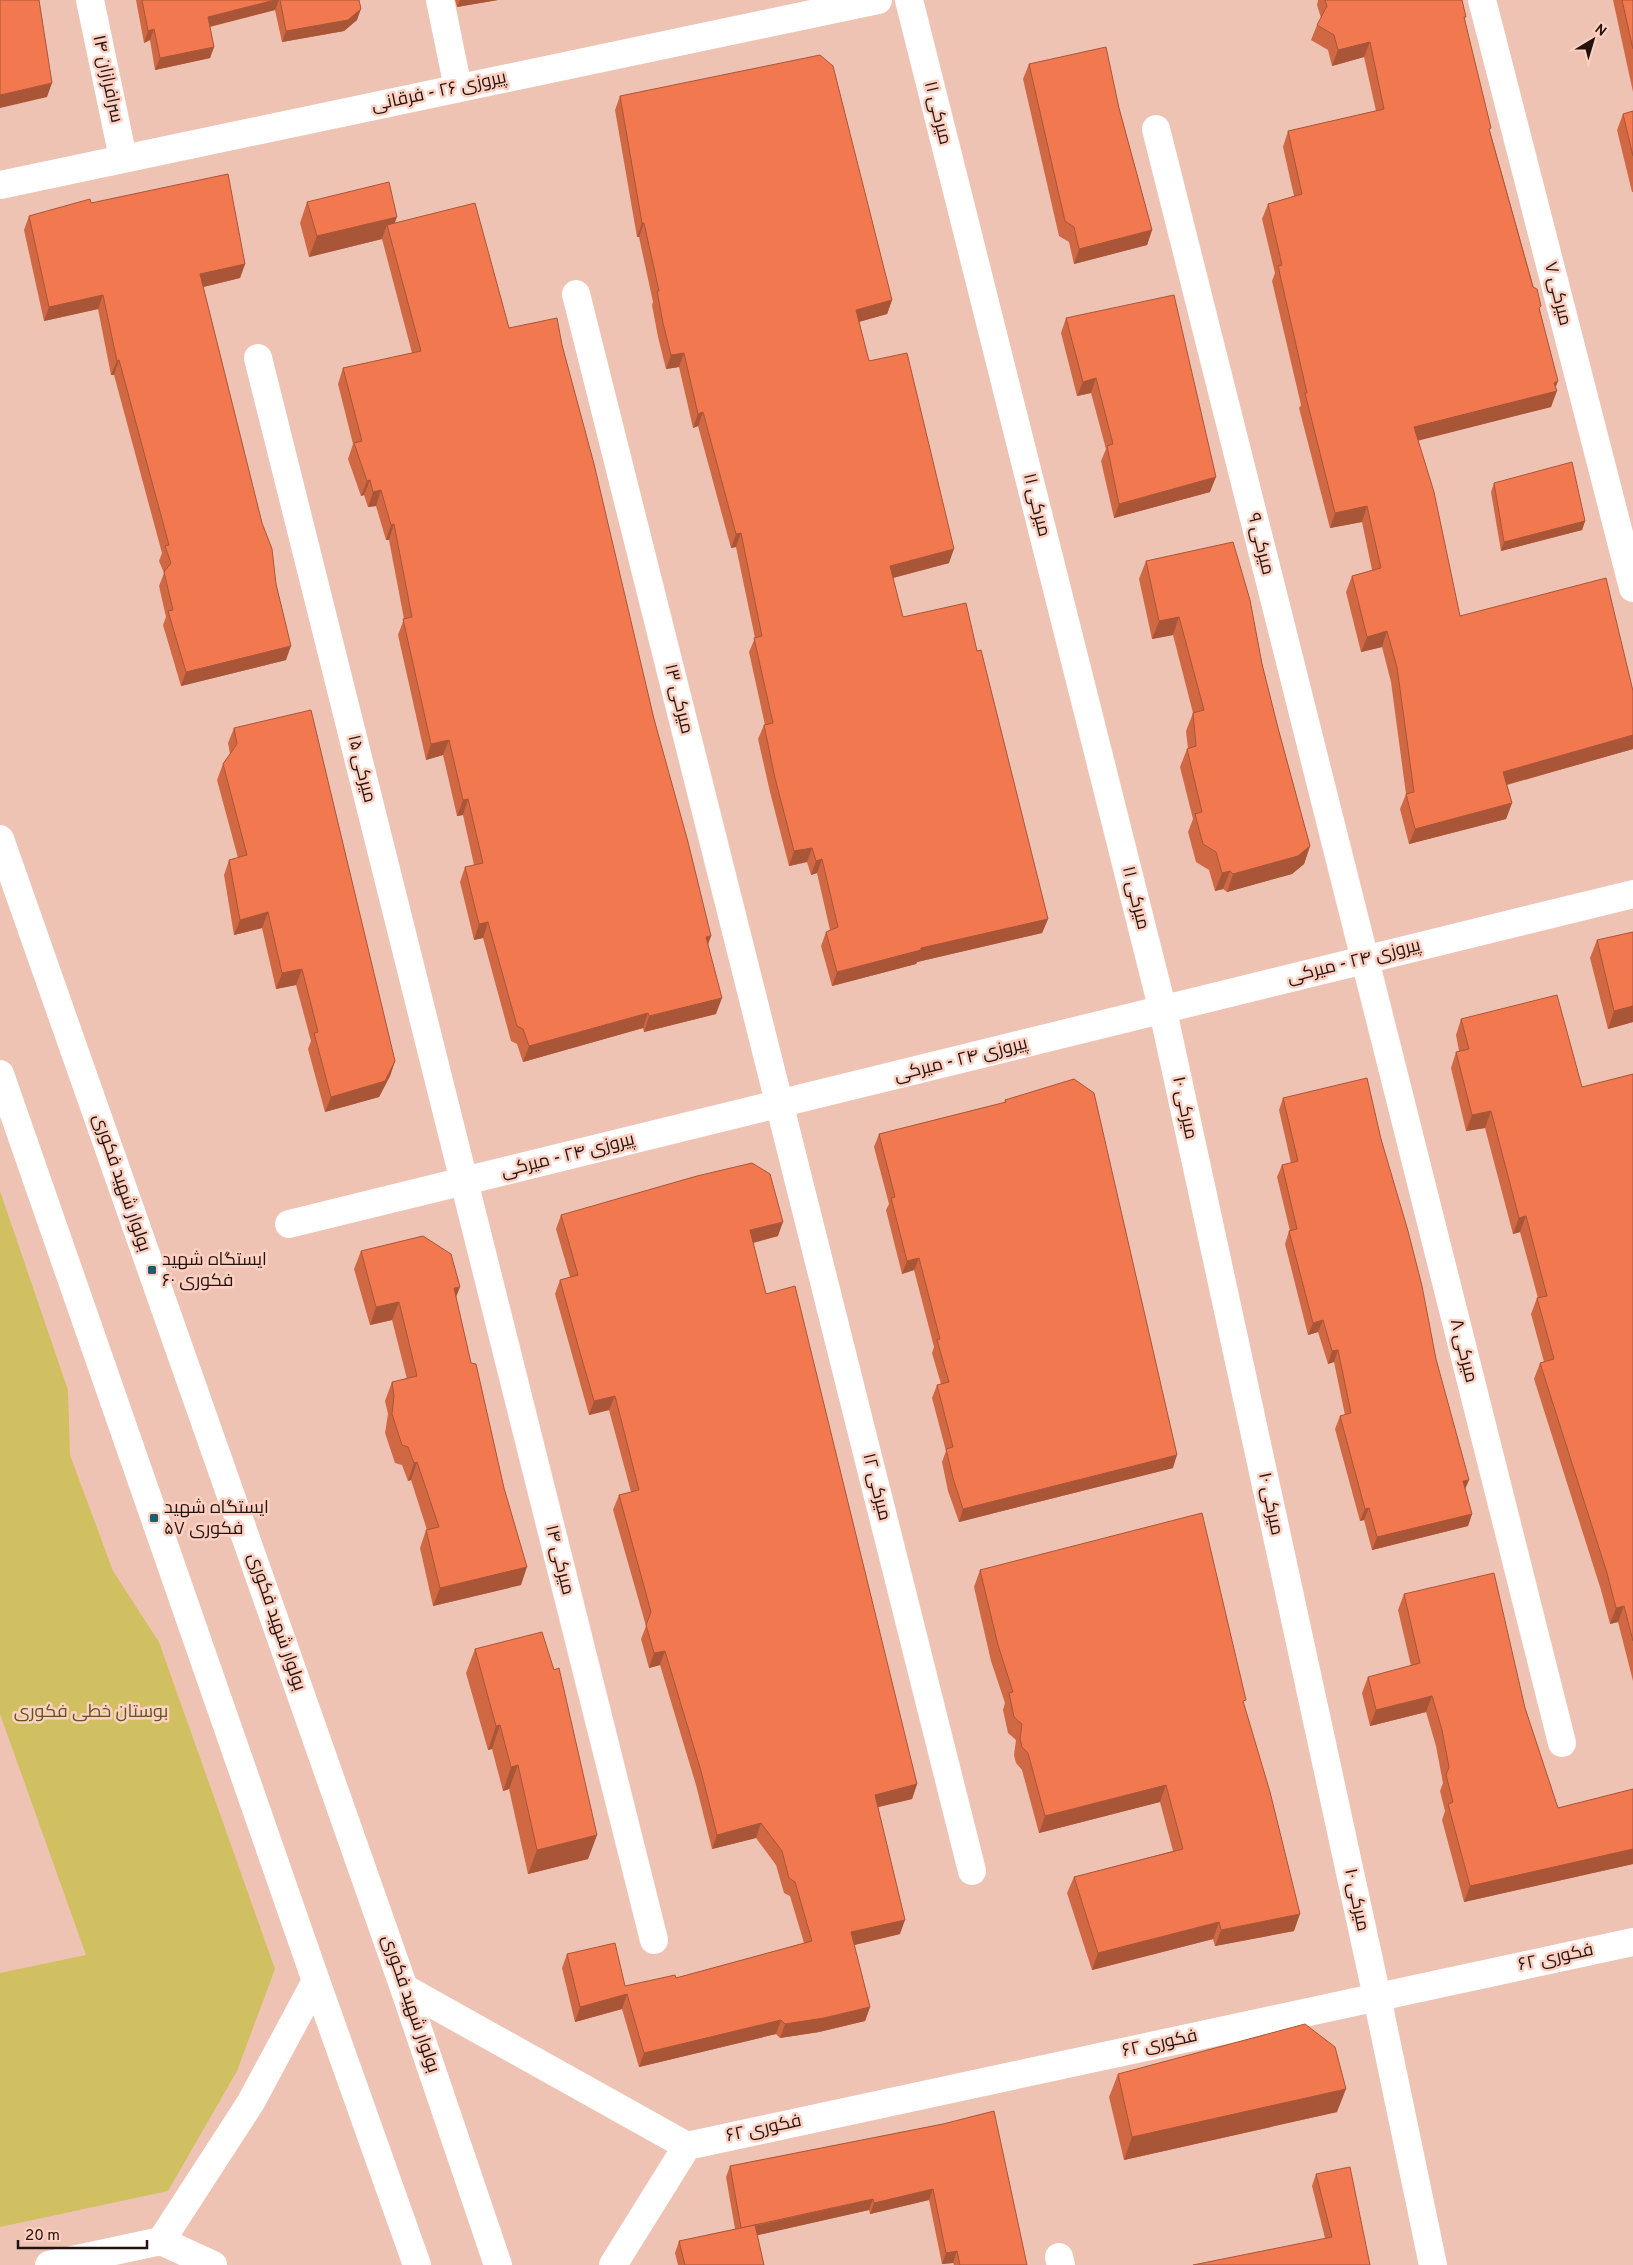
<svg xmlns="http://www.w3.org/2000/svg" width="1633" height="2265" font-family="Overpass,Cairo,sans-serif">
	<rect width="100%" height="100%" fill="#efc3b4"/>
	<!-- green -->
	<path fill="#d0c061" d="M0 1191 68 1390 70 1455 113 1571 159 1642 275 1969 237 2071 168 2191 0 2227V1973L86 1955 0 1714Z"/>
	<g fill="none" stroke-linecap="round" stroke-linejoin="round">
		<!-- minor -->
		<g stroke="#fff" stroke-width="28">
			<path d="M90 0 123 158"/>
			<path d="M440 0 458 88"/>
			<path d="M909 0 1163 1011 1377 1997 1433 2265"/>
			<path d="M1482 0 1633 588"/>
			<path d="M1156 129 1562 1743"/>
			<path d="M0 185 878 0"/>
			<path d="M576 294 972 1871"/>
			<path d="M258 358 654 1940"/>
			<path d="M289 1224 1633 894"/>
			<path d="M1059 2257 1061 2265"/>
		</g>
		<!-- tertiary -->
		<g stroke="#fff" stroke-width="28">
			<path d="M404 1988 687 2146"/>
			<path d="M687 2146 1633 1942"/>
			<path d="M161 2241 251 2102 316 1981"/>
			<path d="M161 2241 213 2265"/>
			<path d="M49 2265 161 2241"/>
			<path d="M613 2265 687 2146"/>
		</g>
		<!-- secondary -->
		<g stroke="#fff" stroke-width="28">
			<path d="M0 839 404 1988 498 2265"/>
			<path d="M0 1074 316 1981 417 2265"/>
		</g>
	</g>
	<!-- wall -->
	<g fill="#d06844">
		<path d="M136 0H359L357 20 344 31 282 42 275 10 210 27 214 47 210 58 155 70 150 40 144 43Z"/>
		<path d="M455 0H498L457 7Z"/>
		<path d="M1318 0H1462L1465 20 1490 131 1540 310 1556 388 1551 407 1418 440 1460 616 1633 691V749L1507 785 1512 803 1506 819 1409 844 1400 809 1406 794 1391 682 1382 647 1361 652 1346 592 1352 576 1372 570 1362 522 1330 528 1299 408 1301 405 1272 281 1275 273 1262 219 1268 204 1294 196 1283 147 1288 131 1376 111 1364 57 1332 66 1328 50 1311 40 1317 25 1321 18 1317 5Z"/>
		<path d="M1613 0H1633V92Z"/>
		<path d="M1029 64 1119 108 1152 230 1147 245 1074 264 1069 242 1059 236 1023 79Z"/>
		<path d="M620 96 892 300 887 314 859 322 869 361 949 563 893 578 903 617 977 651 1048 919 1042 933 917 962 916 964 832 986 821 946 826 932 830 930 817 873 811 875 807 862 789 866 770 792 758 739 764 725H765L749 652 755 638 736 547 731 548 698 426 693 428 679 367 666 369 658 337 652 305 653 302 639 237H637L615 110Z"/>
		<path d="M1633 111V192H1632L1617 130 1623 114Z"/>
		<path d="M307 202 395 223 509 328 562 345 654 719 711 936 708 945 716 1014 644 1032 643 1028 523 1062 517 1044 511 1041 483 938 474 940 460 882 465 867 474 865 463 815 457 816 443 755 426 760 398 635 404 619 389 540H386L376 506 368 507 364 495 361 496 348 459 353 444 338 384 343 368 412 353 382 239 309 257 300 223Z"/>
		<path d="M91 203 245 264 240 278 203 287 286 660 181 686 163 625 166 617 159 586 164 573 159 561 162 553 114 375H111L98 309 44 321 24 230 29 216Z"/>
		<path d="M1066 318 1210 492 1114 518 1101 461 1106 449 1091 393 1077 396 1061 333Z"/>
		<path d="M1494 483 1585 521 1582 530 1501 551 1491 492Z"/>
		<path d="M1146 561 1262 664 1278 728 1310 846 1304 864 1292 874 1227 892 1223 889 1215 891 1209 870 1196 862 1188 832 1193 819 1180 767 1187 749H1188L1186 731 1193 713 1173 635 1152 639 1139 579Z"/>
		<path d="M234 728 395 1061 390 1076 379 1097 325 1112 308 1049 311 1041 296 985 276 989 262 928 234 935 224 875 229 860 238 858 217 780 223 764 230 754 228 743Z"/>
		<path d="M1633 932V1022L1608 1029 1590 958 1597 940Z"/>
		<path d="M1461 1019 1582 1087 1633 1074V1681L1618 1622 1610 1624 1601 1590 1534 1379 1540 1363 1544 1362 1531 1314 1537 1298H1538L1520 1232 1513 1234 1485 1128 1466 1131 1451 1068 1456 1052 1459 1051 1456 1035Z"/>
		<path d="M1283 1098 1381 1139 1436 1359 1465 1489 1472 1514 1468 1526 1372 1550 1364 1520 1360 1521 1335 1429 1340 1416 1345 1415 1334 1362 1328 1364 1318 1332 1308 1335 1285 1244 1289 1231H1290L1277 1177 1282 1165 1291 1163 1279 1110Z"/>
		<path d="M1005 1100 1173 1468 959 1522 948 1491 942 1462 946 1451 932 1398 937 1385 941 1384 932 1353 934 1347 914 1270 902 1274 886 1210 889 1204 874 1147 879 1134 1004 1103Z"/>
		<path d="M561 1215 778 1236 753 1243 766 1294 917 1784 912 1799 878 1807 900 1934 854 1945 870 2007 865 2021 819 2032 780 2038 776 2034 639 2067 622 2009 575 2022 562 1968 567 1954 625 1986 676 1978 804 1943 790 1896 784 1893 776 1865 756 1838 712 1849 696 1785 660 1665 649 1668 641 1639 646 1626 613 1510 619 1495 631 1492 609 1410 589 1415 555 1294 560 1280 570 1277 556 1229Z"/>
		<path d="M361 1251 456 1298 521 1585 433 1606 420 1548 426 1530H427L411 1480 408 1481 402 1465 395 1463 385 1433 388 1414 385 1401 392 1382 407 1379 392 1320 370 1325 354 1269Z"/>
		<path d="M980 1570 1244 1705 1294 1931 1215 1946 1213 1939 1092 1970 1067 1893 1074 1877 1173 1851 1160 1802 1039 1833 1022 1770 1016 1763 1014 1755 1016 1740 1008 1733 1003 1710 1005 1703 991 1661 974 1587Z"/>
		<path d="M1404 1594 1525 1708 1558 1808 1633 1789V1864L1464 1902 1442 1820 1445 1811 1440 1791 1443 1783 1436 1746 1426 1712 1370 1726 1362 1693 1368 1677 1411 1666 1398 1610Z"/>
		<path d="M475 1649 597 1835 588 1859 528 1874 509 1789 503 1791 492 1749 488 1750 466 1673Z"/>
		<path d="M1118 2074 1337 2112 1124 2160 1109 2097Z"/>
		<path d="M943 2124 1027 2265H954L953 2263 942 2264 929 2200 870 2214 869 2210 757 2235 764 2265H678L675 2253 679 2241 735 2229 726 2177 730 2166Z"/>
		<path d="M1316 2174 1370 2265 1325 2238 1312 2186Z"/>
	</g>
	<!-- shaded-wall -->
	<g fill="#a95537">
		<path d="M275 0H279L275 10 204 28 208 17Z"/>
		<path d="M460 0H498L457 7Z"/>
		<path d="M361 9 357 20 344 31 282 42 286 31Z"/>
		<path d="M154 29 150 40 144 43 148 31Z"/>
		<path d="M1370 42 1364 57 1332 66 1338 50Z"/>
		<path d="M214 47 210 58 155 70 160 58Z"/>
		<path d="M52 83 47 97 0 108V95Z"/>
		<path d="M397 217 390 236 387 225 382 239 309 257 317 236Z"/>
		<path d="M642 223H644L639 237H637Z"/>
		<path d="M1152 230 1147 245 1074 264 1079 249Z"/>
		<path d="M245 264 240 278 195 289 200 274Z"/>
		<path d="M103 295 98 309 44 321 49 307Z"/>
		<path d="M892 300 887 314 851 324 856 310Z"/>
		<path d="M684 353 679 367 666 369 671 355Z"/>
		<path d="M119 360 114 375H111L117 361Z"/>
		<path d="M1096 378 1091 393 1077 396 1083 382Z"/>
		<path d="M1558 381 1554 392 1557 391 1551 407 1409 443 1414 427Z"/>
		<path d="M703 412 698 426 693 428 698 414Z"/>
		<path d="M1216 477 1210 492 1114 518 1119 504Z"/>
		<path d="M370 480 364 495 361 496 367 481Z"/>
		<path d="M381 490 376 506 368 507 373 492Z"/>
		<path d="M1367 506 1362 522 1330 528 1335 513Z"/>
		<path d="M1585 521 1582 530 1501 551 1504 542Z"/>
		<path d="M394 524 389 540H386L391 525Z"/>
		<path d="M741 533 736 547 731 548 736 534Z"/>
		<path d="M954 549 949 563 885 580 890 566Z"/>
		<path d="M1179 617 1173 635 1152 639 1159 621Z"/>
		<path d="M1387 631 1382 647 1361 652 1367 637Z"/>
		<path d="M291 646 286 660 181 686 186 672Z"/>
		<path d="M1633 735V749L1498 787 1503 772Z"/>
		<path d="M449 740 443 755 426 760 431 744Z"/>
		<path d="M468 799 463 815 457 816 463 800Z"/>
		<path d="M1512 803 1506 819 1409 844 1415 829Z"/>
		<path d="M1310 846 1304 864 1292 874 1227 892 1233 874Z"/>
		<path d="M812 848 807 862 789 866 794 851Z"/>
		<path d="M822 859 817 873 811 875 816 861Z"/>
		<path d="M1230 871 1223 889 1215 891 1222 873Z"/>
		<path d="M268 912 262 928 234 935 240 920Z"/>
		<path d="M1048 919 1042 933 917 962 916 964 832 986 837 972 921 948Z"/>
		<path d="M488 922 483 938 474 940 479 924Z"/>
		<path d="M711 936 705 951 706 937Z"/>
		<path d="M302 969 296 985 276 989 282 973Z"/>
		<path d="M722 998 716 1014 644 1032 649 1016Z"/>
		<path d="M1633 1006V1022L1608 1029 1614 1011Z"/>
		<path d="M648 1013 643 1028 523 1062 529 1046Z"/>
		<path d="M395 1061 390 1076 379 1097 325 1112 331 1097Z"/>
		<path d="M1491 1111 1485 1128 1466 1131 1472 1115Z"/>
		<path d="M1526 1216 1520 1232 1513 1234 1519 1218Z"/>
		<path d="M783 1222 778 1236 745 1245 750 1230Z"/>
		<path d="M919 1258 914 1270 902 1274 907 1261Z"/>
		<path d="M460 1287 453 1305 454 1288Z"/>
		<path d="M399 1302 392 1320 370 1325 376 1307Z"/>
		<path d="M1323 1320 1318 1332 1308 1335 1313 1323Z"/>
		<path d="M1338 1350 1334 1362 1328 1364 1332 1351Z"/>
		<path d="M615 1396 609 1410 589 1415 594 1401Z"/>
		<path d="M1177 1455 1173 1468 959 1522 963 1509Z"/>
		<path d="M417 1462 411 1480 408 1481 414 1463Z"/>
		<path d="M1469 1480 1464 1492 1463 1481Z"/>
		<path d="M1369 1508 1364 1520 1360 1521 1365 1509Z"/>
		<path d="M1472 1514 1468 1526 1372 1550 1377 1537Z"/>
		<path d="M527 1567 521 1585 433 1606 440 1588Z"/>
		<path d="M1624 1606 1618 1622 1610 1624 1616 1608Z"/>
		<path d="M665 1651 660 1665 649 1668 654 1653Z"/>
		<path d="M1432 1696 1426 1712 1370 1726 1376 1710Z"/>
		<path d="M500 1725 492 1749 488 1750 496 1726Z"/>
		<path d="M518 1765 509 1789 503 1791 511 1767Z"/>
		<path d="M917 1784 912 1799 870 1809 875 1795Z"/>
		<path d="M1166 1785 1160 1802 1039 1833 1045 1816Z"/>
		<path d="M761 1823 756 1838 712 1849 717 1835Z"/>
		<path d="M597 1835 588 1859 528 1874 537 1850Z"/>
		<path d="M1633 1849V1864L1464 1902 1470 1886Z"/>
		<path d="M1300 1914 1294 1931 1215 1946 1221 1930Z"/>
		<path d="M905 1920 900 1934 846 1947 851 1932Z"/>
		<path d="M1219 1922 1213 1939 1092 1970 1098 1953Z"/>
		<path d="M627 1994 622 2009 575 2022 580 2007Z"/>
		<path d="M870 2007 865 2021 819 2032 780 2038 785 2024Z"/>
		<path d="M781 2020 776 2034 639 2067 644 2053Z"/>
		<path d="M1346 2089 1337 2112 1124 2160 1132 2137Z"/>
		<path d="M933 2189 929 2200 870 2214 874 2203Z"/>
		<path d="M873 2199 869 2210 737 2240 741 2229Z"/>
		<path d="M957 2251 953 2263 942 2264 946 2253Z"/>
	</g>
	<!-- building -->
	<g fill="#f2794f" stroke="#a95537">
		<path d="M0 0H39L52 83 0 95Z"/>
		<path d="M142 0H275L208 17 214 47 160 58 154 29 148 31Z"/>
		<path d="M280 0H359L361 9 348 20 286 31Z"/>
		<path d="M1325 0H1462L1466 17H1464L1491 128 1489 129 1533 287 1537 289 1541 306 1539 308 1558 381 1554 383 1557 391 1414 427 1434 492 1460 616 1606 578 1633 691V735L1503 772 1512 803 1415 829 1406 794 1414 792 1397 667 1387 631 1367 637 1352 576 1381 568 1367 506 1335 513 1305 393H1307L1278 266 1282 265 1268 204 1302 194 1288 131 1384 109 1370 42 1338 50 1334 35 1317 25 1327 6Z"/>
		<path d="M1622 0H1633V49Z"/>
		<path d="M1106 47 1119 108 1152 230 1079 249 1074 227 1065 221 1029 64Z"/>
		<path d="M820 55 833 66 892 300 856 310 869 361 907 353 954 549 890 566 903 617 966 603 977 651 981 650 1048 919 921 948V950L837 972 826 932 838 927 822 859 816 861 812 848 794 851 775 778 764 725 773 723 754 638 762 636 741 533 736 534 703 412 698 414 684 353 671 355 663 323 657 291H659L644 223H642L620 96Z"/>
		<path d="M1633 111V156L1623 114Z"/>
		<path d="M228 174 245 264 200 274 262 523 272 549 276 584 291 646 186 672 168 611 173 610 164 572 171 563 165 546 169 545 119 360 117 361 103 295 49 307 29 216 90 199 91 203Z"/>
		<path d="M389 182 397 217 317 236 307 202Z"/>
		<path d="M475 203 509 328 557 318 562 345 594 464 654 719 688 842 711 936 706 937 722 998 649 1016 648 1013 529 1046 523 1029 517 1026 488 922 479 924 465 867 483 863 468 799 463 800 449 740 431 744 403 619 412 617 394 524 391 525 381 490 373 492 370 480 367 481 354 443 362 441 343 368 421 351 387 225Z"/>
		<path d="M1174 295 1216 477 1119 504 1107 446 1113 444 1096 378 1083 382 1066 318Z"/>
		<path d="M1572 462 1585 521 1504 542 1494 483Z"/>
		<path d="M1233 542 1250 600 1262 664 1278 728 1310 846 1298 856 1233 874 1230 871 1222 873 1216 852 1203 844 1195 814 1202 812 1187 749 1196 746 1193 713 1204 710 1179 617 1159 621 1146 561Z"/>
		<path d="M311 710 395 1061 385 1081 331 1097 314 1033 318 1032 302 969 282 973 268 912 240 920 229 860 247 855 223 764 237 744 234 728Z"/>
		<path d="M1633 932V1006L1614 1011 1597 940Z"/>
		<path d="M1557 995 1582 1087 1633 1074V1641L1624 1606 1616 1608 1607 1573 1540 1363 1554 1359 1537 1298 1547 1296 1526 1216 1519 1218 1491 1111 1472 1115 1456 1052 1469 1049 1461 1019Z"/>
		<path d="M1367 1078 1381 1139 1408 1231 1422 1286 1436 1359 1469 1480 1463 1481 1472 1514 1377 1537 1369 1508 1365 1509 1340 1416 1351 1413 1338 1350 1332 1351 1323 1320 1313 1323 1289 1231 1297 1229 1282 1165 1298 1161 1283 1098Z"/>
		<path d="M1074 1079 1094 1093 1177 1455 963 1509 953 1478 946 1449 953 1447 937 1385 949 1382 937 1340 940 1339 919 1258 907 1261 891 1198 895 1197 879 1134 1006 1102 1005 1100Z"/>
		<path d="M752 1163 770 1174 783 1222 750 1230 766 1294 795 1286 917 1784 875 1795 905 1920 851 1932 870 2007 824 2018 785 2024 781 2020 644 2053 627 1994 580 2007 567 1954 615 1943 625 1986 675 1975 676 1978 812 1941 795 1882 789 1878 782 1851 761 1823 717 1835 701 1771 665 1651 654 1653 646 1625 651 1612 619 1495 639 1490 615 1396 594 1401 577 1342 560 1280 578 1275 561 1215 697 1176Z"/>
		<path d="M423 1236 451 1254 460 1287 454 1288 471 1363 476 1364 504 1488 527 1567 440 1588 426 1530 439 1527 417 1462 414 1463 408 1447 402 1445 392 1414 394 1396 392 1382 417 1376 399 1302 376 1307 361 1251Z"/>
		<path d="M1202 1513 1246 1700 1243 1701 1270 1792 1300 1914 1221 1930 1219 1922 1098 1953 1074 1877 1183 1849 1166 1785 1045 1816 1028 1753 1022 1747 1020 1739 1022 1724 1014 1717 1009 1693 1013 1692 998 1645 980 1570Z"/>
		<path d="M1494 1573 1525 1708 1558 1808 1633 1789V1849L1470 1886 1448 1804 1453 1802 1446 1775 1449 1767 1442 1730 1432 1696 1376 1710 1368 1677 1420 1663 1404 1594Z"/>
		<path d="M542 1632 554 1670 559 1668 597 1835 537 1850 518 1765 511 1767 500 1725 496 1726 475 1649Z"/>
		<path d="M1305 2024 1335 2047 1346 2089 1132 2137 1118 2074Z"/>
		<path d="M994 2111 1027 2265H960L957 2251 946 2253 933 2189 874 2203 873 2199 741 2228 730 2166 943 2124Z"/>
		<path d="M1350 2167 1370 2265H1193L1332 2237 1316 2174Z"/>
		<path d="M755 2225 764 2265H685L679 2241Z"/>
	</g>
	<!-- markers -->
	<g fill="#1a5f71" stroke="#fdd0c1" stroke-width="2">
		<rect x="147" y="1265" width="10" height="10" rx="2.5"/>
		<rect x="149" y="1513" width="10" height="10" rx="2.5"/>
	</g>
	<g text-anchor="middle" dominant-baseline="central" stroke-width="5" stroke-linejoin="round" paint-order="stroke">
		<!-- street labels -->
		<g font-size="18" fill="#22130e" stroke="#fdd0c1">
			<text transform="translate(107 79) rotate(78)">سرافرازان ۱۴</text>
			<text transform="translate(439 92) rotate(-12)">پیروزی ۲۶ - فرقانی</text>
			<text transform="translate(937 113) rotate(76)">میرکی ۱۱</text>
			<text transform="translate(1557 294) rotate(76)">میرکی ۷</text>
			<text transform="translate(1036 505) rotate(76)">میرکی ۱۱</text>
			<text transform="translate(1260 544) rotate(76)">میرکی ۹</text>
			<text transform="translate(678 699) rotate(76)">میرکی ۱۳</text>
			<text transform="translate(361 769) rotate(76)">میرکی ۱۵</text>
			<text transform="translate(1135 898) rotate(76)">میرکی ۱۱</text>
			<text transform="translate(1354 962) rotate(-14)">پیروزی ۲۴ - میرکی</text>
			<text transform="translate(961 1060) rotate(-14)">پیروزی ۲۴ - میرکی</text>
			<text transform="translate(1184 1108) rotate(78)">میرکی ۱۰</text>
			<text transform="translate(568 1156) rotate(-14)">پیروزی ۲۴ - میرکی</text>
			<text transform="translate(121 1183) rotate(71)">بولوار شهید فکوری</text>
			<text transform="translate(1463 1351) rotate(76)">میرکی ۸</text>
			<text transform="translate(876 1487) rotate(76)">میرکی ۱۲</text>
			<text transform="translate(1270 1504) rotate(78)">میرکی ۱۰</text>
			<text transform="translate(559 1560) rotate(76)">میرکی ۱۴</text>
			<text transform="translate(276 1622) rotate(71)">بولوار شهید فکوری</text>
			<text transform="translate(1356 1900) rotate(78)">میرکی ۱۰</text>
			<text transform="translate(1556 1958) rotate(-12)">فکوری ۶۲</text>
			<text transform="translate(410 2004) rotate(71)">بولوار شهید فکوری</text>
			<text transform="translate(1160 2044) rotate(-12)">فکوری ۶۲</text>
			<text transform="translate(764 2129) rotate(-12)">فکوری ۶۲</text>
		</g>
		<!-- poi labels -->
		<g font-size="18" fill="#22130e" stroke="#fdd0c1" text-anchor="start">
			<text x="162" y="1260">ایستگاه شهید<tspan x="162" dy="21">فکوری ۶۰</tspan></text>
			<text x="164" y="1508">ایستگاه شهید<tspan x="164" dy="21">فکوری ۵۷</tspan></text>
		</g>
		<!-- park labels -->
		<g font-size="18" fill="#5f561e" stroke="#fdd0c1">
			<text x="91" y="1712">بوستان خطی فکوری</text>
		</g>
	</g>
	<!-- north arrow -->
	<g transform="translate(1593 40) rotate(38)" stroke="#fdd0c1" stroke-width="4" paint-order="stroke">
	<path d="M0-4L9 19L0 12L-9 19Z" fill="#22130e"/>
	<text y="-8" font-size="14" font-weight="bold" text-anchor="middle" fill="#22130e">N</text>
	</g>
	<!-- scale -->
	<path d="M18 2240v8h129v-8" fill="none" stroke="#22130e" stroke-width="2.5"/>
	<text x="25" y="2240" font-size="15" fill="#22130e" stroke="#fdd0c1" stroke-width="4" paint-order="stroke">20 m</text>
</svg>
